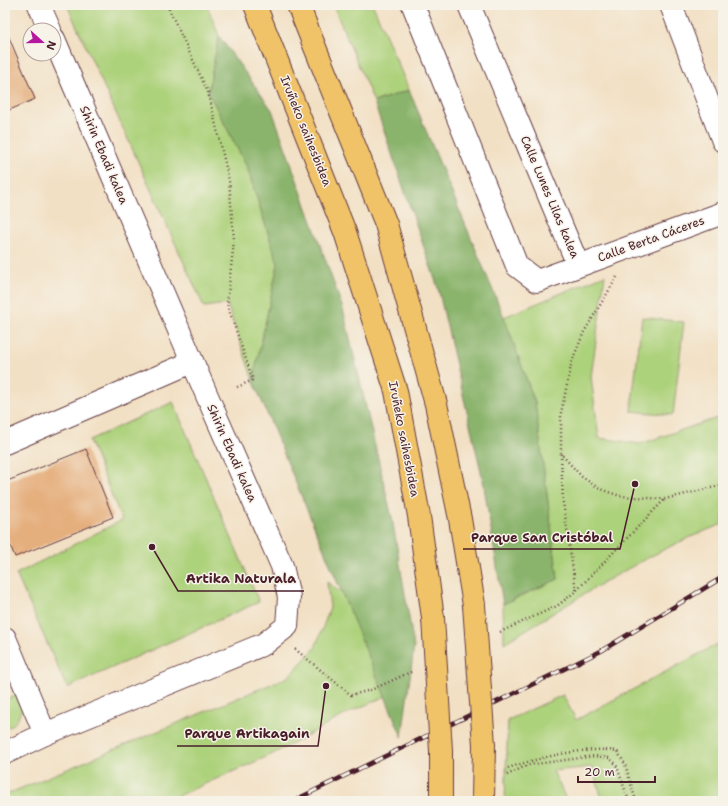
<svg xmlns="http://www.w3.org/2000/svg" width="728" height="806" font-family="'Shantell Sans',sans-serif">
	<rect width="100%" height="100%" fill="#f7f3e8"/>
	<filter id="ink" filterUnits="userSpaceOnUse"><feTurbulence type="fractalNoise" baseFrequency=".025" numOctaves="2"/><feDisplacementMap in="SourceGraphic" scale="8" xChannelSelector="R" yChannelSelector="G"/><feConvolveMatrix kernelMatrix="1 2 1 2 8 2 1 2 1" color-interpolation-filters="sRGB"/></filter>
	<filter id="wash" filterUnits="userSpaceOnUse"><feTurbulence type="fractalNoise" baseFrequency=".012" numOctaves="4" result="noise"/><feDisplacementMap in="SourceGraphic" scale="16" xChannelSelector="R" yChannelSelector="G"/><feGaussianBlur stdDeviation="0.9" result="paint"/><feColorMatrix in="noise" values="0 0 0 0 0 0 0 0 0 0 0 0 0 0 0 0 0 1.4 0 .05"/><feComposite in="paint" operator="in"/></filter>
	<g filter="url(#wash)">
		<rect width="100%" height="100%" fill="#f2e0c4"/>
		<!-- green -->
		<g fill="#add27c" stroke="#7c7854">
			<path d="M67 5H207L219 36 208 92 247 167 278 264 253 380 227 304 204 307Z"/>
			<path d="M333 5H373L409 90 374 102Z"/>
			<path d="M605 275 591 377 599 438 640 444 723 416V524C646 552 575 601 504 643L503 604 558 579 535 403 504 317Z"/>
			<path d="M642 317 684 322 673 415 631 411Z"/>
			<path d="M173 402 259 602 67 688 16 574 122 520 89 440Z"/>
			<path d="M327 582 362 609 388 695 350 712 273 754 166 801H5V795L288 677 315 648 330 608Z"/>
			<path d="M723 641V801H603L592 767 553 771 567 801H505L508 720 563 695 576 720Z"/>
			<path d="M17 695 22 708C18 718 16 726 5 728V700Z"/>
		</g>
		<!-- forest -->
		<g fill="#8ab46c" stroke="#6a6a4c">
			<path d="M219 36 272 110 343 309 392 518 414 647 402 737 253 380 278 264 247 167 208 92Z"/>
			<path d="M409 90 504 317 535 403 558 579 503 604 483 480 438 288 374 102Z"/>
		</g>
		<g id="blocks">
			<!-- building -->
			<g fill="#e5ae7d">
				<path d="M5 28 35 99 5 112Z"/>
				<path d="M86 449 113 517 15 557 5 532V482Z"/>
			</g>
		</g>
	</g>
	<g filter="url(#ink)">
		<use href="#blocks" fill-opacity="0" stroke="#633c42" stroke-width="1"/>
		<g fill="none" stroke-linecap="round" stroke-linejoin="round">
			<defs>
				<g id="street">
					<path d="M39 5 50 30"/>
					<path d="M413 5 517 266 537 281 723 213"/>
					<path d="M469 5 578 265"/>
					<path d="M671 5 723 141"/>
					<path d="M5 443 192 362"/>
					<path d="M5 638 45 734"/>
					<path d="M5 753 45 734 264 644 287 626 289 597 282 566 208 398 54 39"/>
				</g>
				<g id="highway">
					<path d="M255 5 345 232 396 391 419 516 433 618"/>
					<path d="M298 5 386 224 436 404 460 519 474 605"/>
				</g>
			</defs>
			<!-- street casing -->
			<use href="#street" stroke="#633c42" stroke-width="24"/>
			<!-- highway casing -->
			<use href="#highway" stroke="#633c42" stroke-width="24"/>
			<!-- path -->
			<g stroke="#633c42" stroke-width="2.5" stroke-dasharray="1 3" stroke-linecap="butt">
				<path d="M167 5 208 92 229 180 234 240 227 304 253 380 235 388"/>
				<path d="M617 277 584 332 572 361 561 413V454L582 477 600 489 620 496 665 499 723 485"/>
				<path d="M561 454 563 502 576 590"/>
				<path d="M500 632 557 606 576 591 665 499"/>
				<path d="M295 649 351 695 371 690 413 671"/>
				<path d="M508 768C538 758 585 746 617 751L625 764 636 801"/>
				<path d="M507 775 528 765 595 756 609 758 616 764 629 801"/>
			</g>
			<!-- street -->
			<use href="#street" stroke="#fff" stroke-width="22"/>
			<!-- highway -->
			<use href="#highway" stroke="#f1c369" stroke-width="22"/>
			<defs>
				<path id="rail" d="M293 801 601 651 723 577"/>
			</defs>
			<!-- rail casing -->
			<use href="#rail" stroke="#4a1f2b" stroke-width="4.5"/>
			<!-- rail -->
			<use href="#rail" stroke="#f7f3e8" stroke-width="3" stroke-dasharray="9" stroke-linecap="butt"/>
			<defs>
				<g id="highway-bridge">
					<path d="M474 605 484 745 483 801"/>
					<path d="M433 618 441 751V801"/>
				</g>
			</defs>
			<!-- highway-bridge casing -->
			<use href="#highway-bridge" stroke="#633c42" stroke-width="24" stroke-linecap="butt"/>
			<!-- highway-bridge -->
			<use href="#highway-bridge" stroke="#f1c369" stroke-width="22"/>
		</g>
	</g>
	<g text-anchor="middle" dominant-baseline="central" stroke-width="3" stroke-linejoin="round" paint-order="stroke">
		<!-- street labels -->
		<g font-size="12" fill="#4a1f2b" stroke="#f7f3e8">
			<text transform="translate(306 131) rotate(68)">Iruñeko saihesbidea</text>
			<text transform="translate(104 155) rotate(67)">Shirin Ebadi kalea</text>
			<text transform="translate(550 197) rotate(67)">Calle Lunes Lilas kalea</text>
			<text transform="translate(651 239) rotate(-20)">Calle Berta Cáceres</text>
			<text transform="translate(404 439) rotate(79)">Iruñeko saihesbidea</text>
			<text transform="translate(232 453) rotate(66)">Shirin Ebadi kalea</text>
		</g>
	</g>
	<!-- callouts -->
	<path fill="none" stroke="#4a1f2b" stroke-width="1.5" d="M635 484L620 549H463M152 547L178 591H304M326 686L318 746H177"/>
	<g fill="#4a1f2b" stroke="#f7f3e8" stroke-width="1.5">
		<circle cx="635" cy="484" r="4"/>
		<circle cx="152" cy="547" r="4"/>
		<circle cx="326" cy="686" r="4"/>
	</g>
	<g font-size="13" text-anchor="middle" font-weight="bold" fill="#4a1f2b" stroke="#f7f3e8" stroke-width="3" stroke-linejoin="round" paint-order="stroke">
		<text x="542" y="542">Parque San Cristóbal</text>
		<text x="241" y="583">Artika Naturala</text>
		<text x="247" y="738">Parque Artikagain</text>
	</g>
	<!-- margin -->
	<rect width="728" height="806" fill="none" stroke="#f7f3e8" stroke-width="20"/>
	<!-- north arrow -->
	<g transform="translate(42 42) rotate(111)"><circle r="19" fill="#f7f3e8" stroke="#b29e9c"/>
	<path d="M0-3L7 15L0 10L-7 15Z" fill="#b5179e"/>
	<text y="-6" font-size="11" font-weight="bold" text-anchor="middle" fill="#4a1f2b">N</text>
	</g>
	<!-- scale -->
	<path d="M578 776v6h77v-6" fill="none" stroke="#4a1f2b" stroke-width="2"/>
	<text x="584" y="776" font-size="12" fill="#4a1f2b" stroke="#f7f3e8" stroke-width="3" paint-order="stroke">20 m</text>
</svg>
